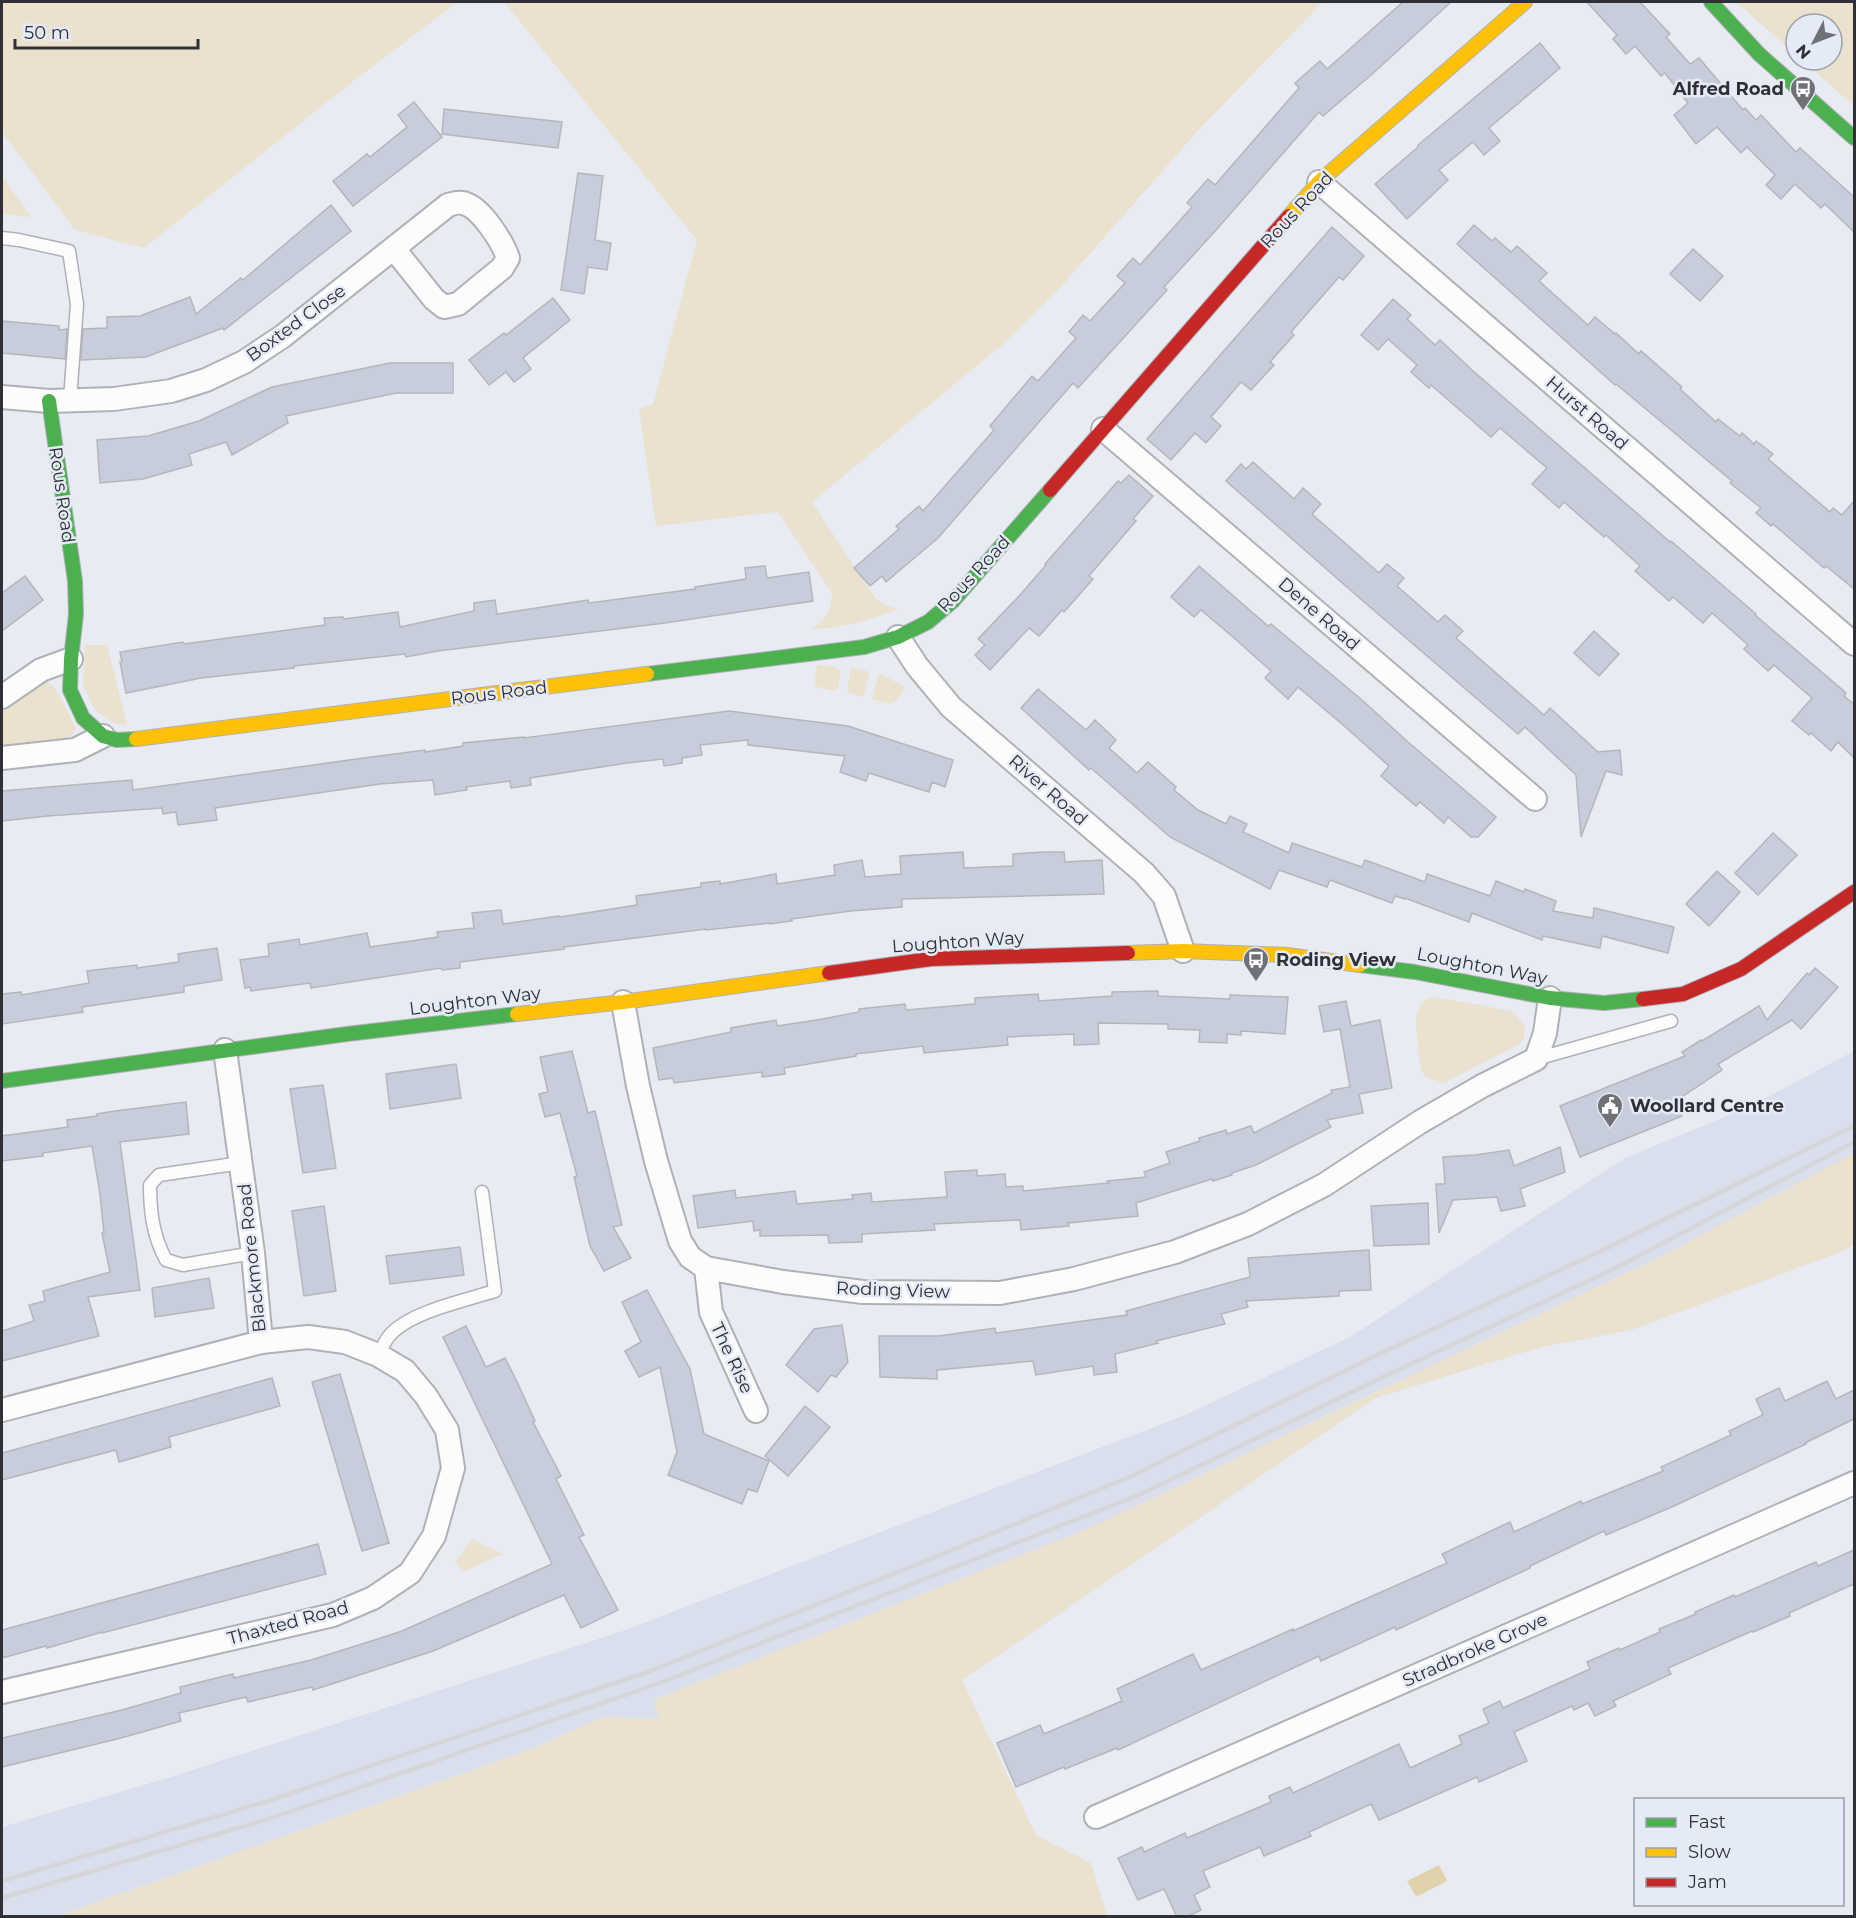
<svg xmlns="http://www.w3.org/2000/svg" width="1856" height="1918" font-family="Montserrat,sans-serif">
	<rect width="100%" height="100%" fill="#e8ebf2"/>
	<!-- built -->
	<path fill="#dadfed" d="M1854 1051V1244L1840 1252 1631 1330 1541 1347 1375 1398 962 1680 661 1719 602 1717 535 1748 57 1916H2V1827L174 1776 620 1632 1183 1416 1350 1337 1625 1158 1749 1107Z"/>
	<!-- green -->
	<g fill="#eae2cf">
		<path d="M2 2H458L356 79 144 248 75 230 2 132Z"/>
		<path d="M504 2H1323L1203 125 1058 290 1002 345 812 502 875 598 887 606 898 609C869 620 843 628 812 629 828 617 830 613 832 593L778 512 656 526 639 409 653 404 697 240Z"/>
		<path d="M1736 2H1854V106L1802 60H1832V24H1796V55Z"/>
		<path d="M2 176 31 217 2 214Z"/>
		<path d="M85 645H107L127 725 112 723 94 708 83 684Z"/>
		<path d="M817 665 837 667 841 671 838 688 833 691 814 686Z"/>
		<path d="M851 667 870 672 863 697 847 692Z"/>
		<path d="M879 673 905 687 897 701 891 704 872 699Z"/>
		<path d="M45 680 52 685 56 690 76 728 67 742 2 748V707Z"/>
		<path d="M1434 997 1512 1011 1523 1023 1525 1029 1524 1038 1518 1045 1444 1083 1425 1077C1419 1068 1419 1056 1418 1045 1416 1027 1411 1002 1434 997Z"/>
		<path d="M1854 1153V1244L1840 1252 1631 1330 1541 1347 1375 1398 962 1680 1036 1835 1091 1863 1107 1916H57L535 1748 602 1717 660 1719 653 1700 1087 1529 1662 1256Z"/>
		<path d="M472 1539 503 1554 463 1572 455 1562Z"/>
	</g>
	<!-- water -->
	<path fill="#e1d2ac" d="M1439 1865 1447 1881 1416 1897 1407 1881Z"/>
	<!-- building -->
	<g fill="#c7cdda" stroke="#b4b6bc" stroke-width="1.5">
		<path d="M1403 2H1451L1370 76 1323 116 1319 112 1217 229 1164 287 1167 290 1078 388 1073 383 938 538 886 582 882 576 870 586 854 568 899 529 896 526 919 506 923 511 994 430 990 426 1032 376 1038 381 1076 338 1069 332 1083 315 1090 321 1125 283 1117 276 1133 258 1140 265 1192 207 1187 203 1208 179 1215 185 1299 88 1295 83 1320 61 1327 69Z"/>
		<path d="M1587 2H1640L1670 34 1666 37 1690 64 1699 58 1743 110 1745 108 1756 120 1761 115 1796 152 1800 148 1854 197V232L1825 204 1821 208 1795 184 1781 199 1766 185 1775 175 1747 147 1741 153 1717 127 1696 144 1674 115 1688 103 1665 73 1661 76 1635 46 1626 54 1613 39 1617 35Z"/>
		<path d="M1540 43 1560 68 1489 128 1500 141 1484 155 1473 142 1439 170 1448 180 1407 219 1375 184 1418 147V145Z"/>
		<path d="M414 102 442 137 353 206 333 181 367 154 370 157 407 127 398 115Z"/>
		<path d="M444 109 562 122 558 148 442 134Z"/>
		<path d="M578 173 603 176 595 240 611 243 607 270 588 267 584 294 561 290Z"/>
		<path d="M331 205 351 231 224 330 223 328 146 357 81 360 83 329 107 328V317L140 316 190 297 196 314 241 278 243 280Z"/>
		<path d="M1474 225 1492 241 1495 238 1511 252 1517 246 1547 273 1539 281 1588 325 1595 317 1615 334 1616 333 1639 354 1641 351 1682 387 1680 389 1716 422 1718 419 1740 436 1742 433 1754 444 1756 441 1773 454 1768 459 1830 512 1833 508 1842 515 1854 501V589L1826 566 1824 568 1773 524 1771 526 1756 513 1761 508 1730 483 1732 481 1616 384 1615 385 1457 244Z"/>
		<path d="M1332 227 1364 256 1343 280 1339 277 1291 332 1294 335 1270 362 1274 365 1251 390 1241 382 1211 417 1221 426 1206 443 1195 433 1171 460 1147 439Z"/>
		<path d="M1693 249 1723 276 1700 301 1670 274Z"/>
		<path d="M553 298 570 320 523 358 531 369 514 382 506 372 489 385 469 360 504 333 506 335Z"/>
		<path d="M1393 299 1411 315 1407 319 1435 345 1440 340 1472 370 1670 542 1671 541 1756 614 1755 615 1846 693 1844 696 1854 704V758L1838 742 1831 751 1811 733 1809 735 1792 721 1812 698 1774 665 1768 671 1744 649 1748 645 1712 613 1703 623 1673 597 1669 601 1635 571 1640 566 1606 535 1604 537 1564 502 1559 508 1532 484 1547 468 1500 428 1491 437 1431 385 1429 388 1411 372 1417 365 1388 339 1378 350 1361 335Z"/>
		<path d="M2 321 59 326V330L67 329 65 359 2 353Z"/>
		<path d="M390 363H453V393H396L286 416 288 423 232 455 226 442 189 454 192 465 143 479 100 483 97 440 148 436 199 421 272 387Z"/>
		<path d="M1253 462 1294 499 1303 488 1321 504 1312 514 1379 573 1387 564 1404 578 1397 586 1438 622 1445 615 1463 631 1456 638 1544 715 1550 708 1598 752 1620 750 1622 775 1606 771 1581 837 1576 775 1525 727 1518 734 1356 595 1226 481 1241 464 1246 469Z"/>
		<path d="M1129 475 1153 496 1133 519 1136 521 1089 576 1093 579 1064 612 1062 610 1039 636 1029 628 990 670 975 655 985 645 978 639 1020 595 1046 565 1045 564 1118 481 1121 483Z"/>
		<path d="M765 566 767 578 809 572 813 601 665 623 438 651 406 657 405 654 294 666V668L201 678 126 693 120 662H122L120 652 183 642 184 644 325 625 324 618 343 617 344 619 398 612 400 627 474 611V603L495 600 497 614 569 603 588 600 589 603 695 589V587L746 579 745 568Z"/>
		<path d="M1199 566 1268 626 1271 624 1362 700 1408 742 1496 817 1478 837H1471L1448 817 1444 823 1420 802 1416 806 1381 776 1389 766 1342 724 1298 687 1288 699 1265 678 1271 671 1233 637 1201 610 1194 617 1171 597Z"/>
		<path d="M25 576 43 600 2 631V593Z"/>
		<path d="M1594 631 1619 654 1599 676 1574 653Z"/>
		<path d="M1038 689 1086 730 1095 720 1116 740 1109 748 1137 773 1148 762 1176 787 1174 790 1198 810 1226 824 1230 816 1247 824 1243 832 1289 853 1292 843 1362 867 1365 860 1425 882 1427 874 1490 896 1496 881 1524 892 1525 889 1556 901 1553 911 1593 918 1594 908 1674 927 1668 953 1602 936 1600 948 1543 936 1542 940 1472 913 1469 922 1405 898V899L1395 896 1392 903 1330 880 1327 887 1279 870 1270 889 1170 837 1091 768 1089 770 1021 708Z"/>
		<path d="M729 711 848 726 953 760 945 787 932 782 929 792 869 773 866 781 840 772 845 756 748 745V740L700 745 702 755 682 758V763L664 766 663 759 627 763 530 778 531 785 511 788 510 781 466 787 467 790 435 795 433 780 380 784 215 808 217 820 178 825 176 812 163 814 162 808 48 816 2 821V791L132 780 133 790 371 757 425 750V752L463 746V743L524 737V738Z"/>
		<path d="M1773 833 1797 855 1758 895 1735 873Z"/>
		<path d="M963 852 964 868 1013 866V854L1044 852H1064L1065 862 1102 860 1104 894 902 899V907L851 911 791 919 792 921 770 924V923L706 930V929L564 947V949L460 962V968L442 970 441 968 311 988 310 983 251 991 250 987 245 988 240 960 269 956 268 944 299 939 300 945 367 933 370 947 438 937 437 932 474 928 472 913 501 910 503 924 559 916 560 917 637 905 636 896 701 887V883L720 881V884L776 874 777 884 835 875 834 865 862 860 865 877 901 874 900 856Z"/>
		<path d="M1717 871 1740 892 1709 926 1686 904Z"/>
		<path d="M217 948 222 980 184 986V992L82 1007 83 1012 2 1024V994L21 992 22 995 89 983 87 971 137 965V968L179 962 178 954Z"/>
		<path d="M1815 968 1838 987 1801 1029 1792 1020 1718 1064 1722 1070 1676 1101 1682 1116 1580 1157 1560 1106 1685 1056 1682 1052 1701 1040 1702 1041 1759 1006 1767 1020 1807 973 1809 975Z"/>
		<path d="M1158 991V996L1230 999V995L1288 997 1285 1034 1241 1031V1035L1227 1034V1043L1199 1042 1200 1030 1168 1029V1024L1098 1023 1099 1044 1074 1045V1034L1007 1037 1008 1045 924 1053 923 1046 856 1054V1056L784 1068 785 1074 762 1077V1072L674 1083 673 1078 659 1080 653 1048 731 1032V1028L776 1020 777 1026 817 1020 859 1012V1009L905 1004 906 1010 975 1004V998L1038 994 1039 1001 1112 996V992Z"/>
		<path d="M1346 1001 1351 1026 1380 1020 1392 1088 1359 1094 1363 1113 1327 1120 1331 1127 1256 1165 1232 1173V1175L1213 1181 1212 1179 1136 1203 1138 1216 1068 1223 1069 1226 1021 1230 1020 1220 934 1224 935 1230 862 1234V1242L829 1243 828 1235 760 1236V1230L754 1231 753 1221 698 1228 693 1196 735 1190 736 1198 795 1191 797 1204 853 1199 852 1195 871 1193 872 1202 947 1197 945 1172 977 1170V1176L1005 1174 1006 1187 1023 1186V1191L1109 1183 1107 1181 1146 1177 1144 1172 1170 1163 1166 1152 1200 1141 1199 1138 1226 1130 1227 1134 1251 1126 1254 1133 1332 1093 1331 1090 1350 1087 1340 1029 1324 1032 1319 1006Z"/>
		<path d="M572 1051 588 1113 595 1111 622 1225 613 1227 631 1258 604 1271 590 1246 574 1177 577 1176 560 1113 545 1117 539 1094 548 1092 540 1057Z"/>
		<path d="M456 1064 461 1098 390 1109 386 1074Z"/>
		<path d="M323 1085 336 1168 303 1173 290 1089Z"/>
		<path d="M186 1102 189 1134 120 1142 140 1290 88 1297 99 1336 2 1361V1331L34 1321 29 1305 45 1301 43 1291 110 1272 102 1233H104L100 1194 92 1146 43 1153V1156L2 1161V1136L68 1127 67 1120 97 1116V1114L115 1111Z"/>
		<path d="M1560 1147 1565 1172 1520 1189 1525 1206 1501 1211 1497 1197 1453 1200 1439 1233 1436 1184H1445L1443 1157 1475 1155 1509 1150 1514 1166Z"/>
		<path d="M1428 1203 1429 1244 1374 1246 1371 1206Z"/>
		<path d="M324 1206 336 1291 304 1296 292 1211Z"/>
		<path d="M460 1247 464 1275 390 1284 386 1256Z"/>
		<path d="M1369 1250 1371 1290 1339 1291V1296L1246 1301 1248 1307 1221 1314 1225 1324 1156 1341 1158 1343 1115 1354 1117 1372 1094 1375 1093 1366 1036 1375 1033 1361 937 1370V1379L880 1377 879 1336H939L995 1328 996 1333 1127 1315 1126 1311 1250 1277 1248 1258Z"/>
		<path d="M209 1278 214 1308 155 1317 152 1288Z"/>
		<path d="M647 1290 690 1369 704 1434 769 1461 757 1492 748 1489 742 1504 668 1475 677 1452 660 1367 639 1377 625 1351 641 1342 622 1302Z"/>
		<path d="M842 1325 848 1362 836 1377 831 1375 818 1392 786 1365 814 1329Z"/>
		<path d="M466 1326 486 1367 505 1358 518 1384 535 1421 533 1422 561 1476 556 1479 584 1535 579 1537 618 1610 581 1628 564 1595 433 1651 313 1690 312 1687 248 1702 246 1697 213 1705 179 1713 181 1721 121 1738 2 1767V1738L122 1710 181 1693 180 1687 233 1674 234 1678 268 1670 311 1660 381 1638 402 1631 552 1564 443 1337Z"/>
		<path d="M340 1374 389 1543 362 1551 312 1382Z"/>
		<path d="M272 1378 280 1406 169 1437 171 1447 119 1462 116 1450 2 1480V1453Z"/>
		<path d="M1827 1381 1836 1399 1854 1390V1419L1805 1443 1806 1444 1674 1506 1606 1535 1604 1531 1530 1566V1568L1396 1630 1395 1627 1321 1661 1319 1656 1118 1750 1117 1748 1065 1769 1064 1767 1016 1787 997 1743 1040 1725 1044 1734 1122 1701 1117 1689 1193 1654 1201 1670 1293 1629V1631L1447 1563 1442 1554 1510 1522 1514 1532 1581 1501 1582 1504 1663 1471 1661 1467 1731 1435 1729 1431 1763 1415 1756 1399 1779 1388 1785 1401Z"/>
		<path d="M805 1406 830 1427 788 1476 765 1456Z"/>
		<path d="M318 1544 326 1574 102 1633V1632L47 1648 46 1646 2 1658V1630Z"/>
		<path d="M1854 1550V1584L1789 1613 1790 1616 1753 1632 1752 1631 1668 1668 1671 1674 1613 1701 1616 1706 1595 1716 1588 1703 1574 1710 1572 1706 1514 1732 1527 1761 1479 1782 1477 1777 1379 1820 1371 1804 1309 1832 1311 1836 1264 1856 1260 1847 1203 1871 1210 1887 1194 1895 1201 1910 1187 1917H1177L1164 1889 1138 1900 1118 1858 1142 1847 1144 1852 1185 1833 1187 1838 1271 1802 1269 1796 1290 1787 1293 1793 1399 1744 1410 1768 1462 1744 1459 1736 1489 1723 1483 1709 1500 1701 1503 1708 1590 1669 1587 1662 1619 1648 1620 1650 1660 1632 1659 1629 1696 1614 1695 1612 1734 1595 1735 1597 1816 1562 1818 1566Z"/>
	</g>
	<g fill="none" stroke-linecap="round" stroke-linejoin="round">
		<defs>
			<g id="lane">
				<path d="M2 238 19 240 69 251 77 304 70 400"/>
				<path d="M1536 1059 1671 1021"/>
				<path d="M241 1163 159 1175 150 1185C150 1212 153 1236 166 1260L183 1265 253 1253"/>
				<path d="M378 1355C382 1349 385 1340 390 1335 410 1312 466 1300 495 1291L482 1192"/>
			</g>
			<g id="street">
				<path d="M1319 182 1854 644"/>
				<path d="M2 397 49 401 114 399 171 391 206 380 244 362 283 336 448 205C452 204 458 202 462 203 480 205 503 243 508 258L502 268 458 304 444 307 434 299 394 249"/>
				<path d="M1103 429 1535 799"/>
				<path d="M898 637 917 666 951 707 1144 873 1164 896 1183 951"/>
				<path d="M2 697 41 670 71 659"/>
				<path d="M2 758 75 750 103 736"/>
				<path d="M623 1002 638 1086 656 1161 680 1241 690 1257 706 1268 783 1282 863 1292 1000 1293 1074 1279 1175 1252 1248 1224 1324 1185 1420 1122 1482 1086 1536 1059 1545 1033 1550 998"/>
				<path d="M706 1268 711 1312 756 1411"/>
				<path d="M2 1410 261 1342 253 1253 225 1050"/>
				<path d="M2 1692 333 1615 373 1598 410 1573 434 1536 453 1468 447 1430 426 1396 405 1371 378 1355 345 1342 308 1337 261 1342"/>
				<path d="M1096 1817 1854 1483"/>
			</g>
			<g id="fast">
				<path d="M1711 2 1759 54 1854 138"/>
				<path d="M49 401 75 581 76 614 71 659 70 690 83 718 103 736 117 740 136 739"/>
				<path d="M647 674 864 647 898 637 928 622 953 601 1050 490"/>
				<path d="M1360 965 1415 972 1550 998 1604 1003 1643 999"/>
				<path d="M2 1081 347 1034 517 1014"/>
			</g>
			<g id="slow">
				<path d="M1289 216 1319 182 1525 2"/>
				<path d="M136 739 647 674"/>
				<path d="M1128 953 1183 951 1287 955 1360 965"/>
				<path d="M517 1014 623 1002 829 973"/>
			</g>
			<g id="jam">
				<path d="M1050 490 1289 216"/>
				<path d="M829 973 931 959 1128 953"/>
				<path d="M1643 999 1683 994 1741 969 1854 892"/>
			</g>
		</defs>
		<!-- lane casing -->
		<use href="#lane" stroke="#aeb1b6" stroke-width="15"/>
		<!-- street casing -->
		<use href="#street" stroke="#aeb1b6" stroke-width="26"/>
		<!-- fast casing -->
		<use href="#fast" stroke="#aeb1b6" stroke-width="16"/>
		<!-- slow casing -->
		<use href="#slow" stroke="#aeb1b6" stroke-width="16"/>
		<!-- jam casing -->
		<use href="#jam" stroke="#aeb1b6" stroke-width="16"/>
		<!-- lane -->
		<use href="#lane" stroke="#fcfcfd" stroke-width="12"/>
		<!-- street -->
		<use href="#street" stroke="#fcfcfd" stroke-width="22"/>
		<!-- fast -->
		<use href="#fast" stroke="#4caf50" stroke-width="14"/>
		<!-- slow -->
		<use href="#slow" stroke="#ffc107" stroke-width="14"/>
		<!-- jam -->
		<use href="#jam" stroke="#c62828" stroke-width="14"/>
		<!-- rail -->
		<g stroke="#d5d6d8" stroke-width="4.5">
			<path d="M2 1881 268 1801 650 1671 896 1573 1132 1476 1375 1356 1603 1250 1854 1126"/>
			<path d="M2 1898 275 1817 657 1684 1141 1494 1383 1377 1614 1269 1854 1142"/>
		</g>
	</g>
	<!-- icons -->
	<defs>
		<symbol id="bus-pin" viewBox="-11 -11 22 30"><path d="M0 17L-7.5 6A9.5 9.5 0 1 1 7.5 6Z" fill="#6f7177" stroke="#e4eaf6"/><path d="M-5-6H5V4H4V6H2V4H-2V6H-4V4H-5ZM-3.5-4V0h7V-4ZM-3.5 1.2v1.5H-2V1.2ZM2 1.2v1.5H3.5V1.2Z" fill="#fff"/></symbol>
		<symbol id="civic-pin" viewBox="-11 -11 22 30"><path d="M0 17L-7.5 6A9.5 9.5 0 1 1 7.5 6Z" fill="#6f7177" stroke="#e4eaf6"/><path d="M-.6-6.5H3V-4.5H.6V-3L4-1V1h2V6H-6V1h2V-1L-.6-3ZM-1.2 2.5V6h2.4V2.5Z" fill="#fff"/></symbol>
	</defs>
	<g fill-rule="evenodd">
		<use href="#bus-pin" x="1788" y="74" width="30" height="40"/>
		<use href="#bus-pin" x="1241" y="945" width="30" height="40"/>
		<use href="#civic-pin" x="1595" y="1091" width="30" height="40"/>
	</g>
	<g text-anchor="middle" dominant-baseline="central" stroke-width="5" stroke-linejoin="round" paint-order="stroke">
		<!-- poi labels -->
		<g font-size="18" font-weight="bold" fill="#2e3035" stroke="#e4eaf6" text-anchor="start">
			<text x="1784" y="89" text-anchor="end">Alfred Road</text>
			<text x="1276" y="960">Roding View</text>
			<text x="1630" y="1106">Woollard Centre</text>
		</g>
		<!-- street labels -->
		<g font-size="18" fill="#2e3035" stroke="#e4eaf6">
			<text transform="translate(1297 210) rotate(-47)">Rous Road</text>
			<text transform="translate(296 323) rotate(-36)">Boxted Close</text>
			<text transform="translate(1587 413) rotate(41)">Hurst Road</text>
			<text transform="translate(62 495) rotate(82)">Rous Road</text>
			<text transform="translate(974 574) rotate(-47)">Rous Road</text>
			<text transform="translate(1319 614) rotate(41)">Dene Road</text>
			<text transform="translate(499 693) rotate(-7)">Rous Road</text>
			<text transform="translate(1048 790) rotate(41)">River Road</text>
			<text transform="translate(958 942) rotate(-4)">Loughton Way</text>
			<text transform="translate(1482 966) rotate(11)">Loughton Way</text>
			<text transform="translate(475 1001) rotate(-7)">Loughton Way</text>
			<text transform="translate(252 1258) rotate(-96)">Blackmore Road</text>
			<text transform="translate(893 1290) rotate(2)">Roding View</text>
			<text transform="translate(732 1358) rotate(65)">The Rise</text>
			<text transform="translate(288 1623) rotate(-15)">Thaxted Road</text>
			<text transform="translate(1475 1650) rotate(-24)">Stradbroke Grove</text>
		</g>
	</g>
	<!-- border -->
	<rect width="1856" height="1918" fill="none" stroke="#2e3035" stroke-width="6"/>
	<!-- legend -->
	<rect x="1634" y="1798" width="210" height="108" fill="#e4eaf6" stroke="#9ba0a9" stroke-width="1.5"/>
	<rect x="1646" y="1818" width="30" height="9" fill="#4caf50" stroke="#9ba0a9" stroke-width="1.5"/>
	<text x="1688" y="1828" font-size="18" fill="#2e3035">Fast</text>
	<rect x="1646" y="1848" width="30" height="9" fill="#ffc107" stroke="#9ba0a9" stroke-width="1.5"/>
	<text x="1688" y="1858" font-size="18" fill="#2e3035">Slow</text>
	<rect x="1646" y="1878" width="30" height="9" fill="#c62828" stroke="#9ba0a9" stroke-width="1.5"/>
	<text x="1688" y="1888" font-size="18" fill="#2e3035">Jam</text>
	<!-- north arrow -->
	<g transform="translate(1814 42) rotate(228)"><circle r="28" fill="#e4eaf6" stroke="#9ba0a9" stroke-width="1.5"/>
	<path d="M0-4.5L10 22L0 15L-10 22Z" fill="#6f7177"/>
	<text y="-9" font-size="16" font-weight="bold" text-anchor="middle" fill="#2e3035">N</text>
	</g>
	<!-- scale -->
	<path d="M15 39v9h183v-9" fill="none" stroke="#2e3035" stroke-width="3"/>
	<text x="24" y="39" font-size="18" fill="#2e3035" stroke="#e4eaf6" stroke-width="4.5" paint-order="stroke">50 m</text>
</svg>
